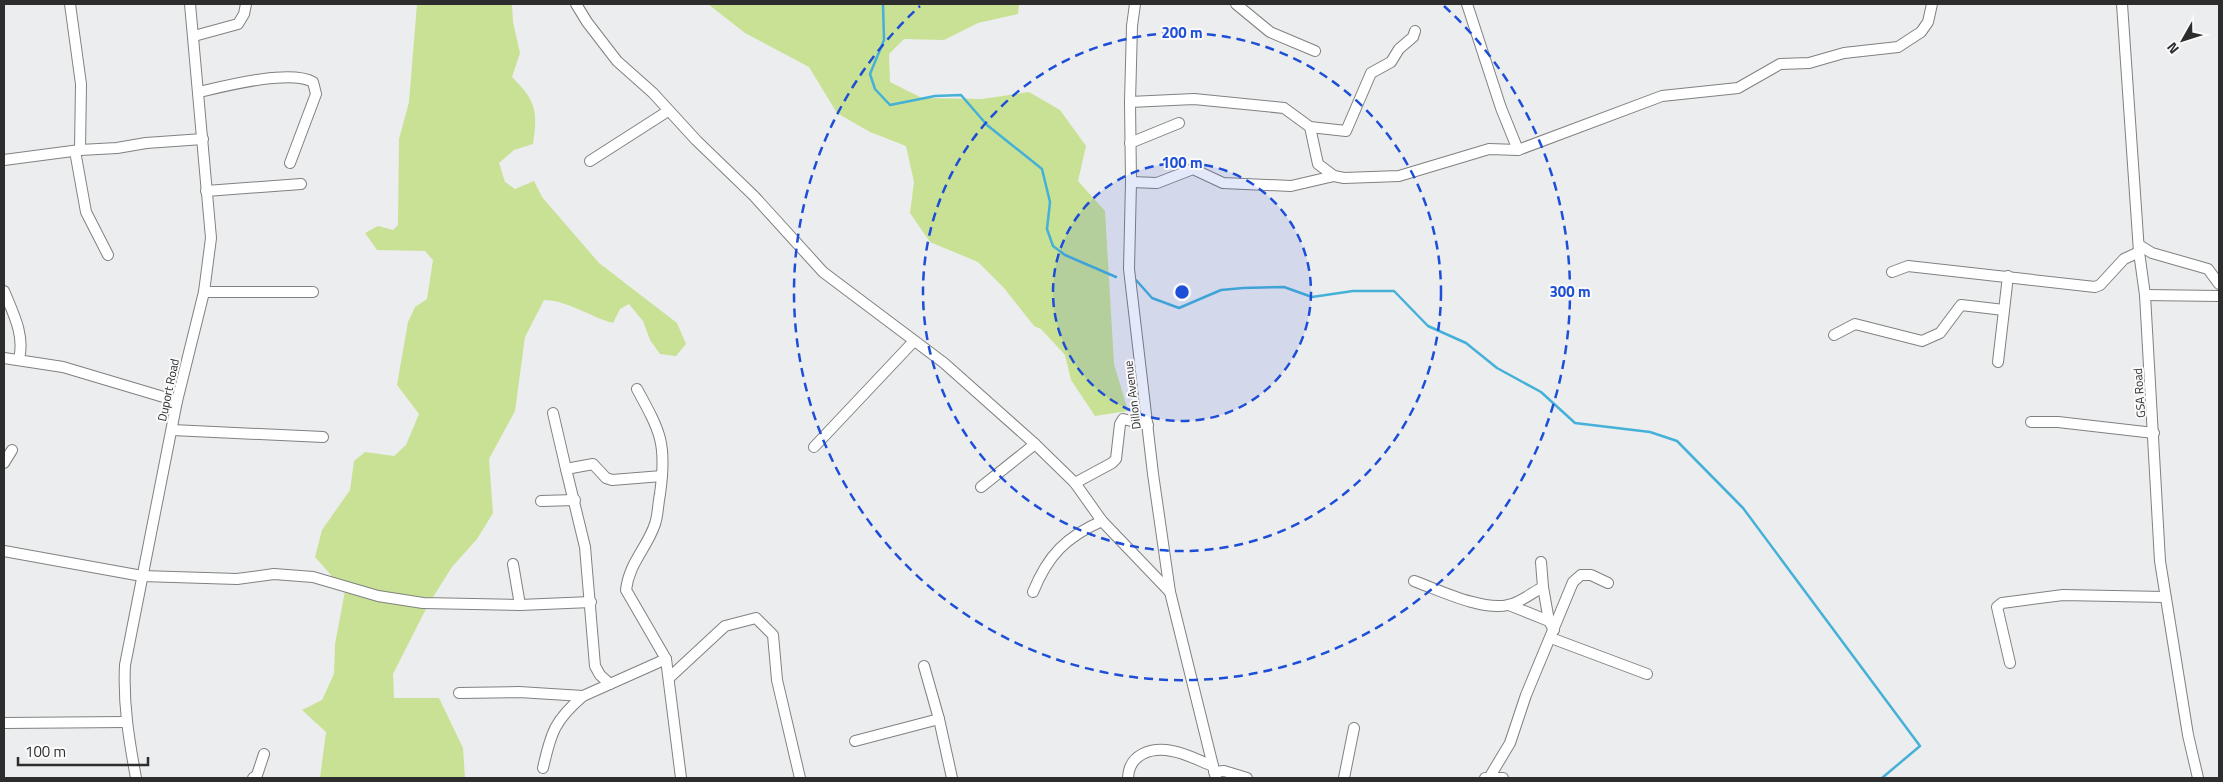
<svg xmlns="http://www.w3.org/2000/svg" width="2223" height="782" font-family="'Titillium Web',sans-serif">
	<rect width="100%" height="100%" fill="#ecedee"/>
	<!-- green -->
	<g fill="#c9e194">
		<path d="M417 4H512L513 22 520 53 512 77C536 101 538 111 533 144L514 150 499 163 505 182 515 189 534 181 542 197 599 263 677 323 686 344 676 356 660 354 650 340 643 321 629 304 620 309 613 323C590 317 567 300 544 300L525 337 515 411 489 459 493 513 477 539 452 567 428 605 393 674 394 698H439L463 748 465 778H320L326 732 302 710 322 700 334 674 335 644 345 591 315 557 322 530 350 490 354 461 365 452 394 456 406 445 419 414 397 385 408 322 415 307 427 299 433 260 425 251 377 250 365 233 378 226 393 230 398 225 399 139 409 102Z"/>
		<path d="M708 4H1019L1018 14 978 23 944 40 904 39 889 54 890 82 922 98 982 99 1029 92 1060 110 1086 146 1078 181 1105 211 1114 364 1128 411 1095 416 1071 380 1065 355 1041 329 1034 326 1004 288 978 262 930 242 910 213 914 182 906 146 870 132 837 113 809 67 745 33Z"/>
	</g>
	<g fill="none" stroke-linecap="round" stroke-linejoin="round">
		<!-- stream -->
		<g stroke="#45b0d8" stroke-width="2.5">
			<path d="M883 4 884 40 870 74 875 89 890 105 935 96 961 95 987 125 1042 169 1050 202 1047 229 1053 246 1065 255 1116 277"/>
			<path d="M1136 280 1152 298 1179 308 1221 290 1243 288 1284 287 1312 297 1353 291H1394L1428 326 1466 343 1497 368 1541 392 1575 423 1650 432 1677 441 1743 508 1920 746 1882 778"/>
		</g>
		<defs>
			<g id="minor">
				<path d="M70 4 81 84 80 150"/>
				<path d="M576 4 587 22 617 61 653 93 696 140 754 196 823 272 944 363 1035 444 1075 483 1102 521 1170 592"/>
				<path d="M1135 4 1132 26 1130 102 1131 182 1129 269 1153 474 1170 592 1216 778"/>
				<path d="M1236 4 1270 32 1315 51"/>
				<path d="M1467 4 1501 108 1518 150"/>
				<path d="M2122 4 2139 252 2145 295 2160 561 2188 735 2198 778"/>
				<path d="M194 36 238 24 244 14 246 4"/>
				<path d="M199 92C225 86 290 69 313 82L316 94 290 163"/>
				<path d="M1130 102 1194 99 1284 108 1310 127 1346 131 1371 73 1391 62 1399 49 1413 37 1415 31"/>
				<path d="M1310 127 1318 164 1334 176 1344 178 1399 176 1489 149 1518 150 1662 96 1738 88 1780 64 1809 63 1844 53 1898 47 1921 32 1928 22 1932 4"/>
				<path d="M1130 143 1179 123"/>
				<path d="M75 151 86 212 108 255"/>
				<path d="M4 160 80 150 117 148 146 143 203 139"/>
				<path d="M590 161 668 111"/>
				<path d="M1131 182 1157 183 1193 169 1223 183 1291 186 1334 176"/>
				<path d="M206 191 301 184"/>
				<path d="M2139 245 2152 253 2208 269 2219 284"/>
				<path d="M1892 272 1908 266 2095 287 2100 285 2124 259 2139 252"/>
				<path d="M4 291C13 313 25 335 19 359"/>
				<path d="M204 292H313"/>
				<path d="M2145 295 2219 296"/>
				<path d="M1834 335 1855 324 1922 341 1940 333 1961 305 2004 310"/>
				<path d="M4 358 63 367 177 401"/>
				<path d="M1998 362 2008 276"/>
				<path d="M637 389C661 433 667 444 660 494 658 504 658 515 655 524 647 548 629 563 626 590L666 659 681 778"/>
				<path d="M553 413 566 469"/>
				<path d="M2031 422H2058L2154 433"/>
				<path d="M172 430 323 437"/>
				<path d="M814 447 914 341"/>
				<path d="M4 463 12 450"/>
				<path d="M1075 483 1112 463 1116 459 1120 424 1123 419 1148 425"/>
				<path d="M981 487 1035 444"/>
				<path d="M541 501 575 500"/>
				<path d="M4 551 142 576 237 579 274 574 313 577 378 596 423 603 520 605 591 602"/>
				<path d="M513 564 520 605"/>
				<path d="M1414 581C1439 590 1482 611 1508 605 1520 603 1533 592 1543 587L1541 562"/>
				<path d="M1543 587 1549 621"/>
				<path d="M1033 592C1048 555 1066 537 1102 521"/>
				<path d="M1509 605 1549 621 1554 630"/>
				<path d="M1551 638 1647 674"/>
				<path d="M2010 663 1997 607 2002 603 2063 595 2164 597"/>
				<path d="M924 666 939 719 952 778"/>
				<path d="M670 677 725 626 756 618 773 635 777 680 800 778"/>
				<path d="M610 684 600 675 595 666 585 547 566 469 593 464 606 478 612 480 662 476"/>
				<path d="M459 693 519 692 583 696 666 659"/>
				<path d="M4 723 125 722"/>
				<path d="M855 741 939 719"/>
				<path d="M543 768C551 732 555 720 583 696"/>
				<path d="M1214 772 1224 771 1247 778"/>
				<path d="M136 778C129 740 123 704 125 665L177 401 204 292 211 238 190 4"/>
				<path d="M253 778 257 775 264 754"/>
				<path d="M1128 778C1129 754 1151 747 1172 751 1185 753 1200 761 1213 766"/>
				<path d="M1344 778 1354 728"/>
				<path d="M1485 778H1503"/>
				<path d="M1489 778 1510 743 1526 695 1573 582 1581 575H1591L1608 583"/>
			</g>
		</defs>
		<!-- minor casing -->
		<use href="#minor" stroke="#808181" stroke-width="12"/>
		<!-- minor -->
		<use href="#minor" stroke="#fff" stroke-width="10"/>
	</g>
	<!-- distance rings -->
	<circle cx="1182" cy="292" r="129" fill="#1d4ed8" fill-opacity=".12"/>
	<g fill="none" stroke="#1d4ed8" stroke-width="2.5" stroke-dasharray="9 6">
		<circle cx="1182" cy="292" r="129"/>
		<circle cx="1182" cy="292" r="259"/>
		<path d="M1444 6A388 388 0 1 1 920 6"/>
	</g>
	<g text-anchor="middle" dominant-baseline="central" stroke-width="4" stroke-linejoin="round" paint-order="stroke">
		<!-- street labels -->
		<g font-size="12" fill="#2d2d2e" stroke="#fafafb">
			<text transform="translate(168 390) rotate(-78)">Duport Road</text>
			<text transform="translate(2139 393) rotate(-94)">GSA Road</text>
			<text transform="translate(1132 395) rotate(-97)">Dillon Avenue</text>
		</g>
	</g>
	<circle cx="1182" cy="292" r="8" fill="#1d4ed8" stroke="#fafafb" stroke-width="2.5"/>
	<g font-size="15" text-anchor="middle" font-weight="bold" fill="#1d4ed8" stroke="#fafafb" stroke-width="4" stroke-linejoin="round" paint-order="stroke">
		<text x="1182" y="38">200 m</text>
		<text x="1182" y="168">100 m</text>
		<text x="1570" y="297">300 m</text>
	</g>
	<!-- border -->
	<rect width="2223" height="782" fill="none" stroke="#2d2d2e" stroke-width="10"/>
	<!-- north arrow -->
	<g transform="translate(2183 40) rotate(231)" stroke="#fafafb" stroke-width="4" paint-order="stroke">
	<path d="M0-4L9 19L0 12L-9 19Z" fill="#2d2d2e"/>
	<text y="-8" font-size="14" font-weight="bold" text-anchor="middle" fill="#2d2d2e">N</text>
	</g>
	<!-- scale -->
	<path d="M18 757v8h130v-8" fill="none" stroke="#2d2d2e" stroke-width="2.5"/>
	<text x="25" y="757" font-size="15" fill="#2d2d2e" stroke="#fafafb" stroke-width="4" paint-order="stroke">100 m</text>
</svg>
